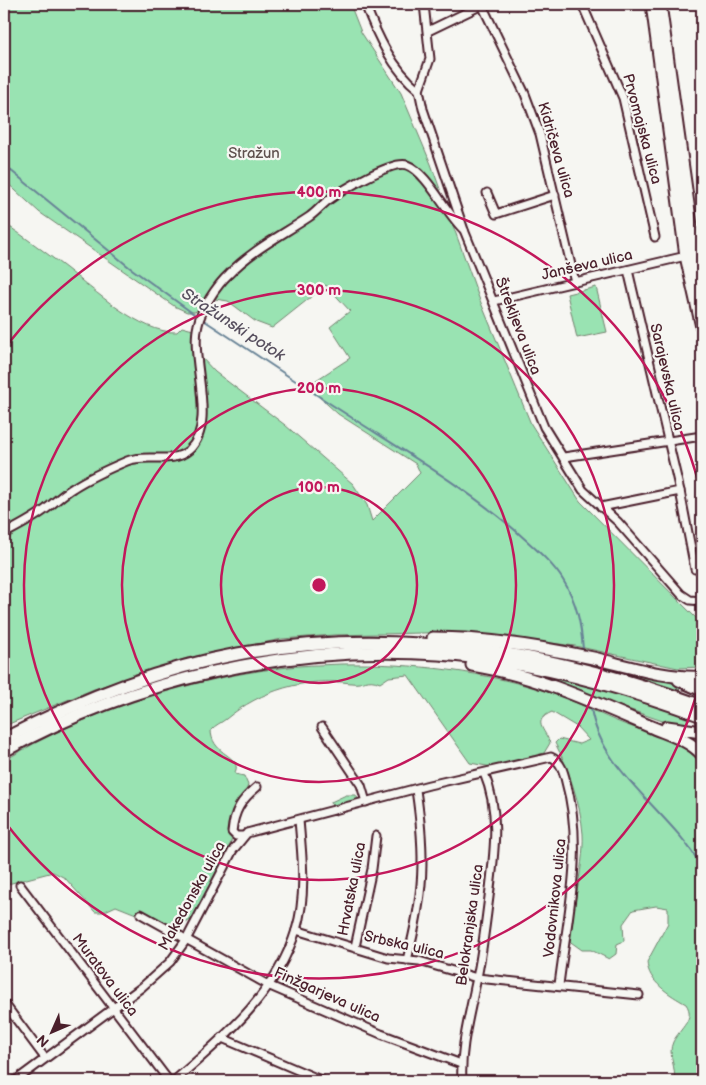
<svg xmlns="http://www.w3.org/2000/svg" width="706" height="1085" font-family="'Balsamiq Sans',sans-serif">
	<rect width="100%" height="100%" fill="#f6f6f2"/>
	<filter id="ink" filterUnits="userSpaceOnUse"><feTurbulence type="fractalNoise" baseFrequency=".02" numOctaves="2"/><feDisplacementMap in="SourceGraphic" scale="10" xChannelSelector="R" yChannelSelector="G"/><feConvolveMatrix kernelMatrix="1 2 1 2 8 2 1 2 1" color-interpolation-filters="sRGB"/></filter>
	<g filter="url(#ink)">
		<!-- green -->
		<g fill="#99e3b2" stroke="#72816e">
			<path d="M4 4H350L361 32 401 93 431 164 479 298 531 424 580 501 699 621 702 630V667L678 668 575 646 465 632 334 635 282 639 187 658 94 689 4 726V223C25 237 45 252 66 268 93 289 141 334 177 332L182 327 193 330 194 350 201 357 215 372 285 425 353 484 367 505 372 521 420 473 416 464 338 414 307 386 350 358 330 327 350 311 326 285 272 328 256 322 228 301 209 298 195 312H187L174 306 39 212 4 180Z"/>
			<path d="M596 287 607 332 577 338 567 294Z"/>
			<path d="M546 655 653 676 679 686 680 694 538 656Z"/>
			<path d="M341 664C412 663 486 671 554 694 578 702 600 715 624 724 651 734 684 740 702 766V1081H674C677 1068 667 1054 673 1042 680 1028 696 1019 686 1004 670 995 648 982 647 962L668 923V908L656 906 633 910 623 924 624 941 617 944 616 954 609 959 591 950H582L568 940C570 924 574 908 577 891 580 876 584 849 583 834 581 805 568 767 555 743L559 739 579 744 589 740 577 727 552 712C531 721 545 729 550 743L544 753 492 767 470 763 408 675 389 677 380 683C367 677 364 685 351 683 306 677 261 690 226 719 221 723 215 725 211 730 211 752 236 756 236 766 237 769 235 771 235 774L244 776 248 785 230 845 193 918 176 930 116 906 103 912H95L65 878 53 872 4 885V761C78 714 193 678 280 668 301 665 321 665 341 664Z"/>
			<path d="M508 667 604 688 694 717 688 719 687 726 668 723Z"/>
			<path d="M346 795H356L359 801 332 807 331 802Z"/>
		</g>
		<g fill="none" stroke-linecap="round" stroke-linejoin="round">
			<!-- stream -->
			<g stroke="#688396" stroke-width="2">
				<path d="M4 165 129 267 198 317"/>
				<path d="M202 319C254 353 305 388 357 421 412 456 467 489 516 531 532 546 552 562 563 580 577 602 581 624 583 649"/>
				<path d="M591 708C600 772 674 814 702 868"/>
			</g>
			<defs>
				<g id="minor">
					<path d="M365 4C377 35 392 69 419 90"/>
					<path d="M424 4 430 59 419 90 423 109 464 230 544 427 583 490 618 522 681 594 690 600 702 601"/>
					<path d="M582 4 623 98 655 237"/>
					<path d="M482 5 525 94 540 134 575 282"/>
					<path d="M428 31 484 4"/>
					<path d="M487 193 496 214 555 195"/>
					<path d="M628 270 680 491 695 569"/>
					<path d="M494 301 686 256"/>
					<path d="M564 457 702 436"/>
					<path d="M601 507 680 491"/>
					<path d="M4 534C19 526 33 519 46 509 55 502 63 494 73 488 90 477 108 469 127 461 146 453 172 465 189 450 218 423 189 359 198 325 201 309 217 285 229 274 252 250 282 235 309 217 315 213 320 207 326 202 339 192 392 160 407 165 427 172 447 215 464 230"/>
					<path d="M322 727 361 785 366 802"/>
					<path d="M243 836H236L232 832C234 811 241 800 257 787"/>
					<path d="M20 885 169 1081"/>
					<path d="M141 914 270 986 381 1034 461 1064"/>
					<path d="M296 930 388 958 419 961 477 978 639 995"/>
					<path d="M355 947 372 869 376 836"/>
					<path d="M407 960C424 895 426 856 416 790"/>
					<path d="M4 1003 45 1058"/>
					<path d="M222 1038 323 1081"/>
					<path d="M15 1081 142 987 170 962 186 940 233 850 247 833 429 785 551 757C561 761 564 773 566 782 585 849 567 918 559 985"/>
					<path d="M174 1081C223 1038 276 995 296 930 307 895 302 856 299 820"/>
					<path d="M462 1081C460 1049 469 1018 475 987 482 957 485 927 489 897 494 854 501 814 484 773"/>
				</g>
				<g id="primary">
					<path d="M652 4 686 256 702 327"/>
					<path d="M660 4 695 254 702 287"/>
				</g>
				<g id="trunk">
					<path d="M433 638C486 638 541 647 593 658 628 666 666 679 702 677"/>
					<path d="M472 665C534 675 591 701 649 726 667 734 688 739 702 754"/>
					<path d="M679 680 702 690"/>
					<path d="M667 727 702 732"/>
					<path d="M4 739C77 701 156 669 238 654 394 625 555 652 702 706"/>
					<path d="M4 751C135 679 289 644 438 654 528 660 618 685 702 716"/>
				</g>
			</defs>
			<!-- minor casing -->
			<use href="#minor" stroke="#4a1f2b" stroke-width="11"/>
			<!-- primary casing -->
			<use href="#primary" stroke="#4a1f2b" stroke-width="15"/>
			<!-- trunk casing -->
			<use href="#trunk" stroke="#4a1f2b" stroke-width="15"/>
			<!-- minor -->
			<use href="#minor" stroke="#f6f6f2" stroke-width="7"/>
			<!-- primary -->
			<use href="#primary" stroke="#f6f6f2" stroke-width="11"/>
			<!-- trunk -->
			<use href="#trunk" stroke="#f6f6f2" stroke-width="11"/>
		</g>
	</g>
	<!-- distance rings -->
	<g fill="none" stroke="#c2185b" stroke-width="2.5">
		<circle cx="319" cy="585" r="98"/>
		<circle cx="319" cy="585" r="197"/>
		<circle cx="319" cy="585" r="295"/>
		<path d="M702 673A393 393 0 0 1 5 822M5 348A393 393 0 0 1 702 497"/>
	</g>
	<g text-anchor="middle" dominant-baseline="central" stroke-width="4.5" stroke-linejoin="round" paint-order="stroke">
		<!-- street labels -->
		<g font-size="15" fill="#4a1f2b" stroke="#f6f6f2">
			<text transform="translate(642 129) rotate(75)">Prvomajska ulica</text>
			<text transform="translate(556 150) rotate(74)">Kidričeva ulica</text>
			<text transform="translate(587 265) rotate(-13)">Janševa ulica</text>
			<text transform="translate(518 326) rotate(69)">Štrekljeva ulica</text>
			<text transform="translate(667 377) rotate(77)">Sarajevska ulica</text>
			<text transform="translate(352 889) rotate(-79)">Hrvatska ulica</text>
			<text transform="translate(192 896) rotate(-61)">Makedonska ulica</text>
			<text transform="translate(555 898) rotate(-84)">Vodovnikova ulica</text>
			<text transform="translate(470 925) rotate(-82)">Belokranjska ulica</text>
			<text transform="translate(404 945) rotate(13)">Srbska ulica</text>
			<text transform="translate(105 975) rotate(53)">Muratova ulica</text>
			<text transform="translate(327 995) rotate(24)">Finžgarjeva ulica</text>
		</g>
		<!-- park labels -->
		<g font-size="15" fill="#5e504d" stroke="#f6f6f2">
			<text x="254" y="153">Stražun</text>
		</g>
		<!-- water labels -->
		<g font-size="16" font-style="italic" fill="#595160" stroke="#f6f6f2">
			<text transform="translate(233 325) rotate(33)">Stražunski potok</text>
		</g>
	</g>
	<circle cx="319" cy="585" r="8" fill="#c2185b" stroke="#f6f6f2" stroke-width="2.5"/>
	<g font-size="15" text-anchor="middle" font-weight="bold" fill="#c2185b" stroke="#f6f6f2" stroke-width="4.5" stroke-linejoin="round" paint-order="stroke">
		<text x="319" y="197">400 m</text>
		<text x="319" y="295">300 m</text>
		<text x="319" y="393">200 m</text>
		<text x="319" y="492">100 m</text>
	</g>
	<!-- margin -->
	<rect width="706" height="1085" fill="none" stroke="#f6f6f2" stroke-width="20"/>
	<rect x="10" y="10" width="686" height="1065" fill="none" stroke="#4a1f2b" stroke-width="2" filter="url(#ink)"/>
	<!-- north arrow -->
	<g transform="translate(52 1032) rotate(225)" stroke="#f6f6f2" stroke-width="4" paint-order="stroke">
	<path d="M0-4L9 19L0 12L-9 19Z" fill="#4a1f2b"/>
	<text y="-8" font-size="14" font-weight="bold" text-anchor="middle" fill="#4a1f2b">N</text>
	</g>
</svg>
